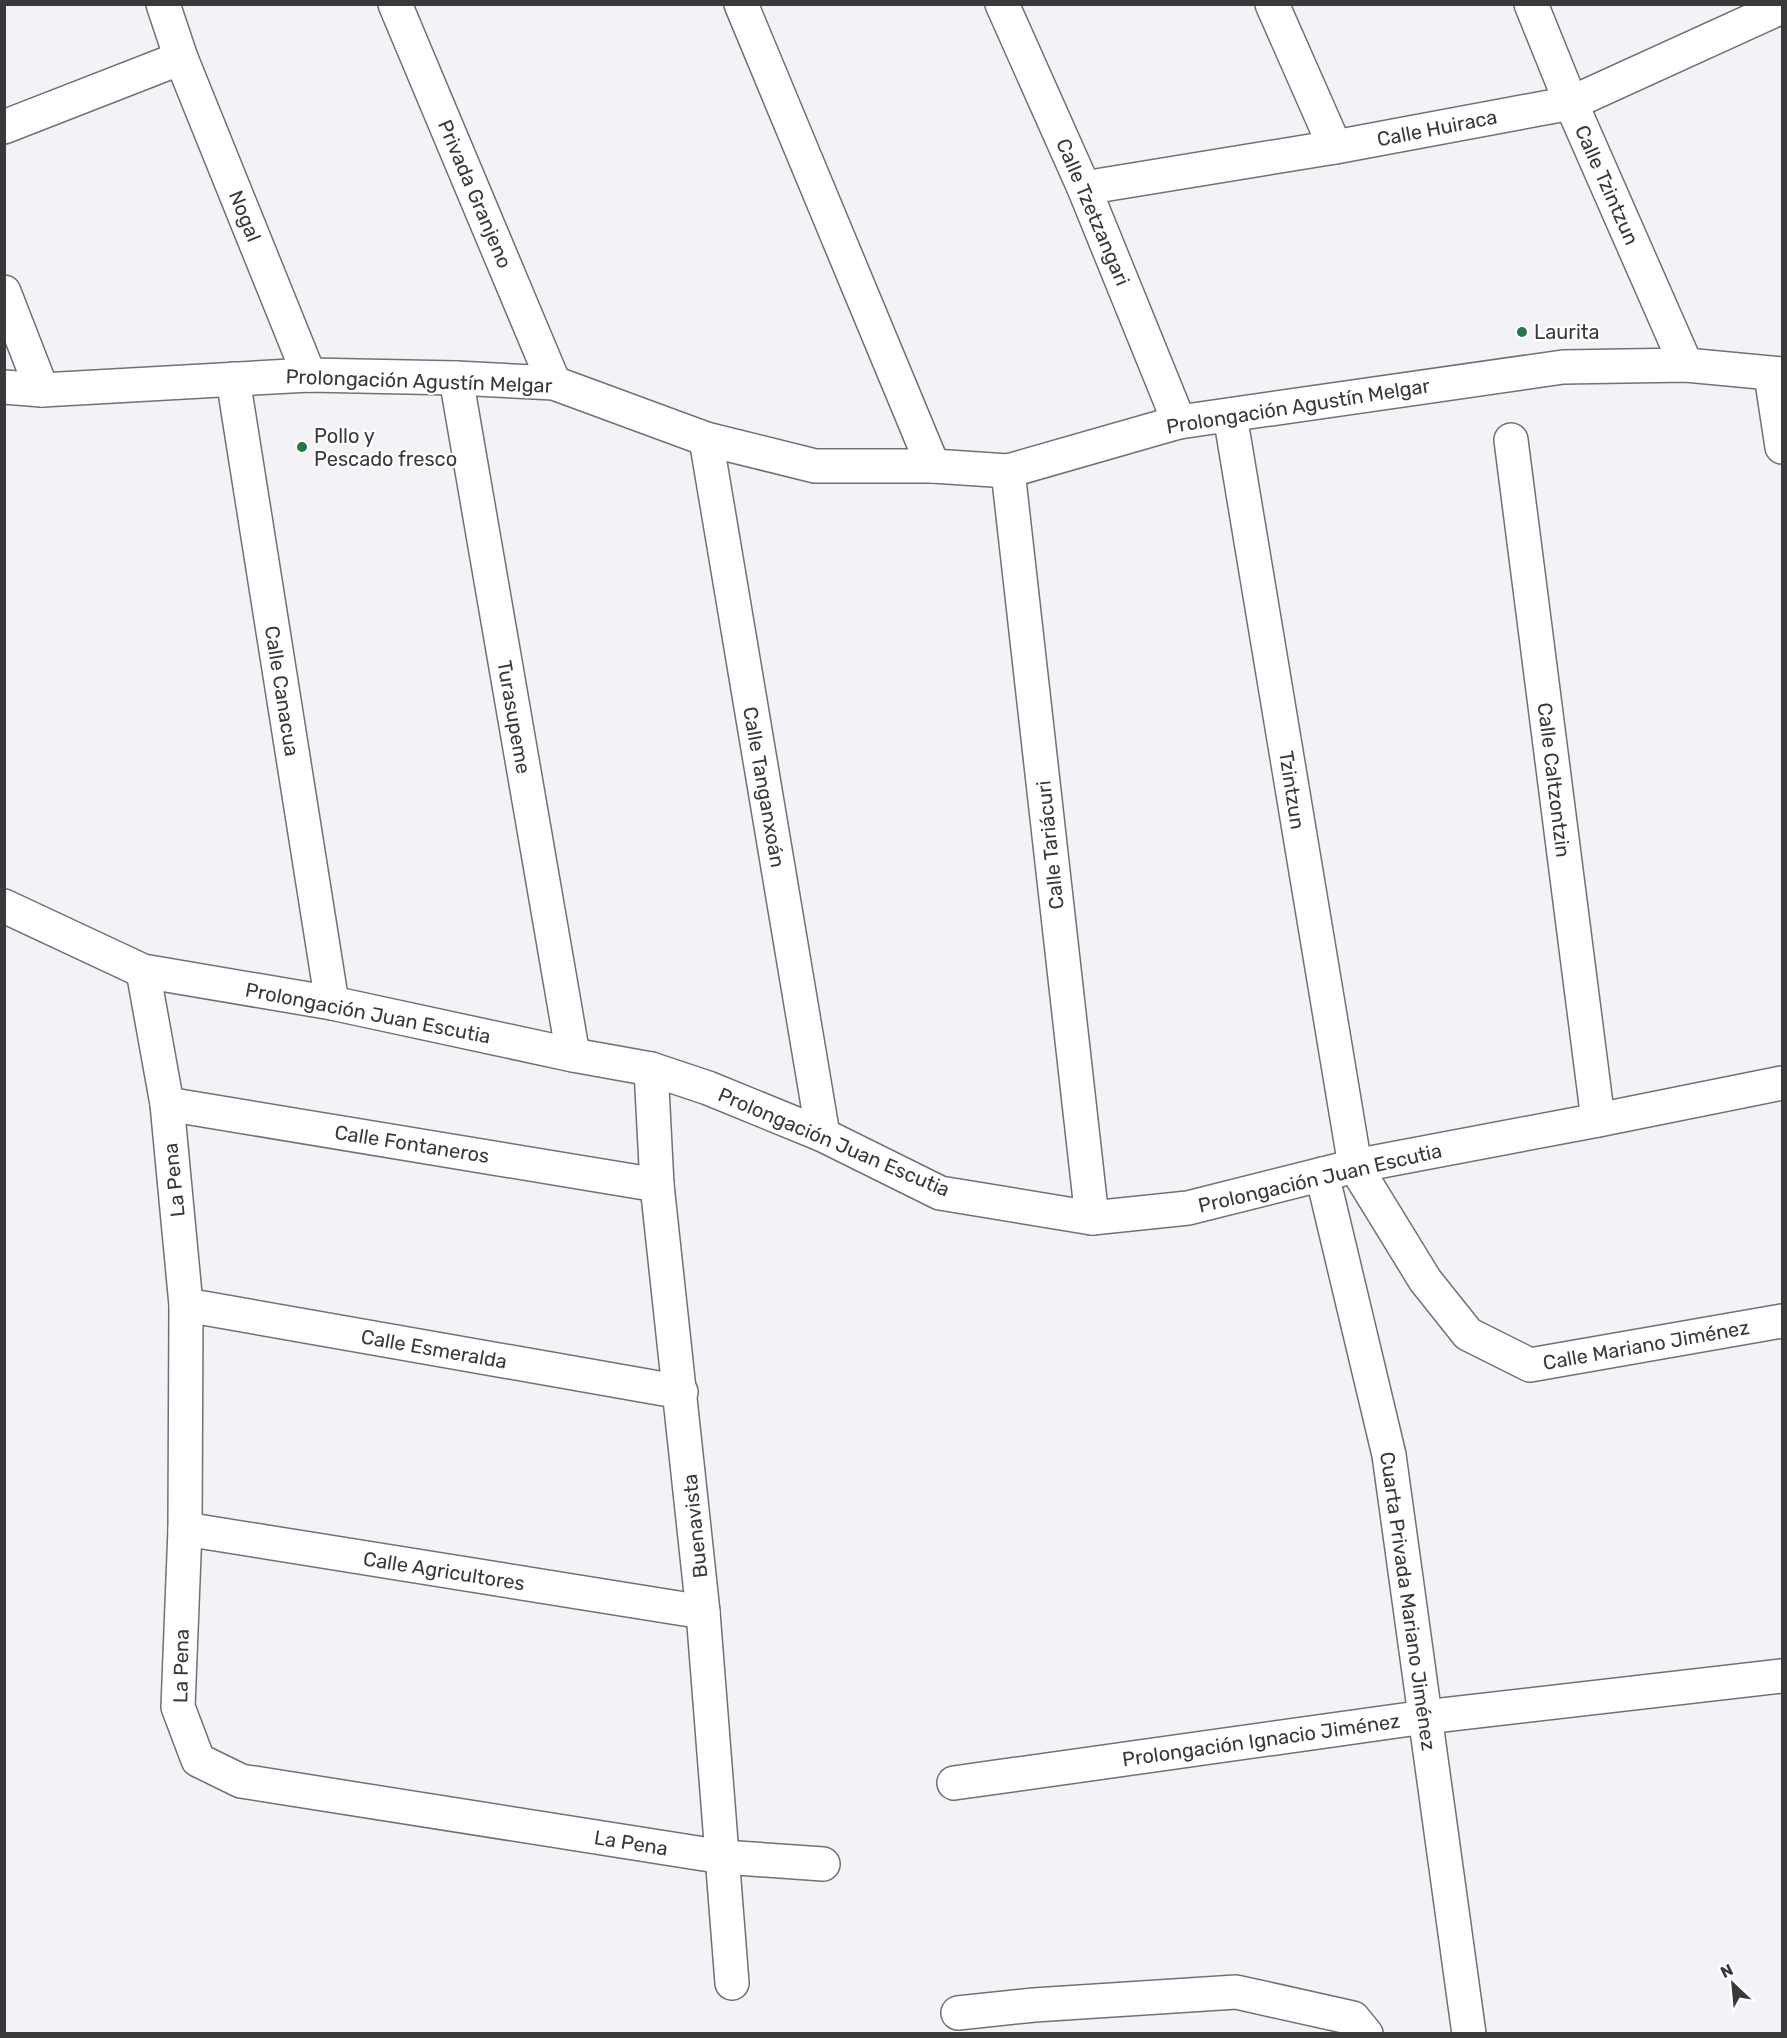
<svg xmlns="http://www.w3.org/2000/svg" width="1787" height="2038" font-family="Rubik,sans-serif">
	<rect width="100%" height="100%" fill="#f4f2f7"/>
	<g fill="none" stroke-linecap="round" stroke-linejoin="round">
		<defs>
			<g id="minor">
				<path d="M163 4 181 58 309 375"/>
				<path d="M395 4 554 383"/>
				<path d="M741 4 933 466"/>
				<path d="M1002 4 1084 188 1179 422"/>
				<path d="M1272 4 1335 147"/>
				<path d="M1531 4 1571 103 1686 365"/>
				<path d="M4 127 181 58"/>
				<path d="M1084 188 1335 147 1571 103 1773 11"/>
				<path d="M4 292 42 390"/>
				<path d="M1771 375 1782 447"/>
				<path d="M456 378 573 1055"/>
				<path d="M233 379 332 1003"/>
				<path d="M4 387 42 390 309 375 456 378 554 383 706 439 815 466H933L1008 471 1179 422 1563 367 1686 365 1782 374"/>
				<path d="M1230 415 1355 1166 1425 1280 1468 1334 1530 1365 1782 1321"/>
				<path d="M706 439 823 1135"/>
				<path d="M1511 440 1598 1120"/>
				<path d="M1008 471 1092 1218"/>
				<path d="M4 906 143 971 332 1003 573 1055 651 1069 708 1088 823 1135 940 1193 1092 1218 1188 1208 1355 1166 1598 1120 1782 1083"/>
				<path d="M143 971 167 1104 186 1305 185 1529 178 1707 198 1760 241 1781 723 1857 823 1864"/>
				<path d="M651 1069 657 1185 703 1612 732 1983"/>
				<path d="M167 1104 657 1185"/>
				<path d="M1322 1174 1389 1455 1469 2034"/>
				<path d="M186 1305 681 1392"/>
				<path d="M185 1529 703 1612"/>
				<path d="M954 1783 1425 1717 1782 1676"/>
				<path d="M958 2013 1034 2005 1236 1992 1353 2018 1366 2034"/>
			</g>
		</defs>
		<!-- minor casing -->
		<use href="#minor" stroke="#727074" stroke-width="36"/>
		<!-- minor -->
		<use href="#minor" stroke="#fff" stroke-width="33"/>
	</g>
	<!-- markers -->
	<g fill="#247748" stroke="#fff" stroke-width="2">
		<circle cx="1522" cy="332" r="6"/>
		<circle cx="302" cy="447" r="6"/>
	</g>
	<g text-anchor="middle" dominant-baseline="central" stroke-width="4.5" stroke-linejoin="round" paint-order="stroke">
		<!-- street labels -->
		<g font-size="20" fill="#39383a" stroke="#fff">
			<text transform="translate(1437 128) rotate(-11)">Calle Huiraca</text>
			<text transform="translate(1607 185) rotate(66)">Calle Tzintzun</text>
			<text transform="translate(475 194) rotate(67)">Privada Granjeno</text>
			<text transform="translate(1093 212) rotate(67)">Calle Tzetzangari</text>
			<text transform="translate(245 216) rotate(68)">Nogal</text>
			<text transform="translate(419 381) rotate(2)">Prolongación Agustín Melgar</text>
			<text transform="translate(1298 406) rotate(-9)">Prolongación Agustín Melgar</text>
			<text transform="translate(282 691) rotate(81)">Calle Canacua</text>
			<text transform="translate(514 717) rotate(80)">Turasupeme</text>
			<text transform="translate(1554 780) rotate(83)">Calle Caltzontzin</text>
			<text transform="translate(764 787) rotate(80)">Calle Tanganxoán</text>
			<text transform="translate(1292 790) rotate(81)">Tzintzun</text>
			<text transform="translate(1050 845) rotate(-96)">Calle Tariácuri</text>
			<text transform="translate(368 1013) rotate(11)">Prolongación Juan Escutia</text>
			<text transform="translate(834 1142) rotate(23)">Prolongación Juan Escutia</text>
			<text transform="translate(412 1144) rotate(9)">Calle Fontaneros</text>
			<text transform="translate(1320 1178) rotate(-13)">Prolongación Juan Escutia</text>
			<text transform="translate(174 1180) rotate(-96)">La Pena</text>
			<text transform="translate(1646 1345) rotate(-10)">Calle Mariano Jiménez</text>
			<text transform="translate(434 1349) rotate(10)">Calle Esmeralda</text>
			<text transform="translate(695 1526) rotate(-96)">Buenavista</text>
			<text transform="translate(444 1571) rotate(9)">Calle Agricultores</text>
			<text transform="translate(1408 1601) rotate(82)">Cuarta Privada Mariano Jiménez</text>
			<text transform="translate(181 1666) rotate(-89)">La Pena</text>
			<text transform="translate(1261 1740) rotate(-8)">Prolongación Ignacio Jiménez</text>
			<text transform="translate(631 1843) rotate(9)">La Pena</text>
		</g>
		<!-- poi labels -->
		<g font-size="20" fill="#39383a" stroke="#fff" text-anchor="start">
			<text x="1534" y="332">Laurita</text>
			<text x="314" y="436">Pollo y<tspan x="314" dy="23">Pescado fresco</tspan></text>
		</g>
	</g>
	<!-- border -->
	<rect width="1787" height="2038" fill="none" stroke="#39383a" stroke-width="12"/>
	<!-- north arrow -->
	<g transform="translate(1733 1984) rotate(334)" stroke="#ffffff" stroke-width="4.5" paint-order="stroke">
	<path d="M0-4.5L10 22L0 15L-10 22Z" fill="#39383a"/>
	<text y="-9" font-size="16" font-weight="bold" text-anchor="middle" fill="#39383a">N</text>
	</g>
</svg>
